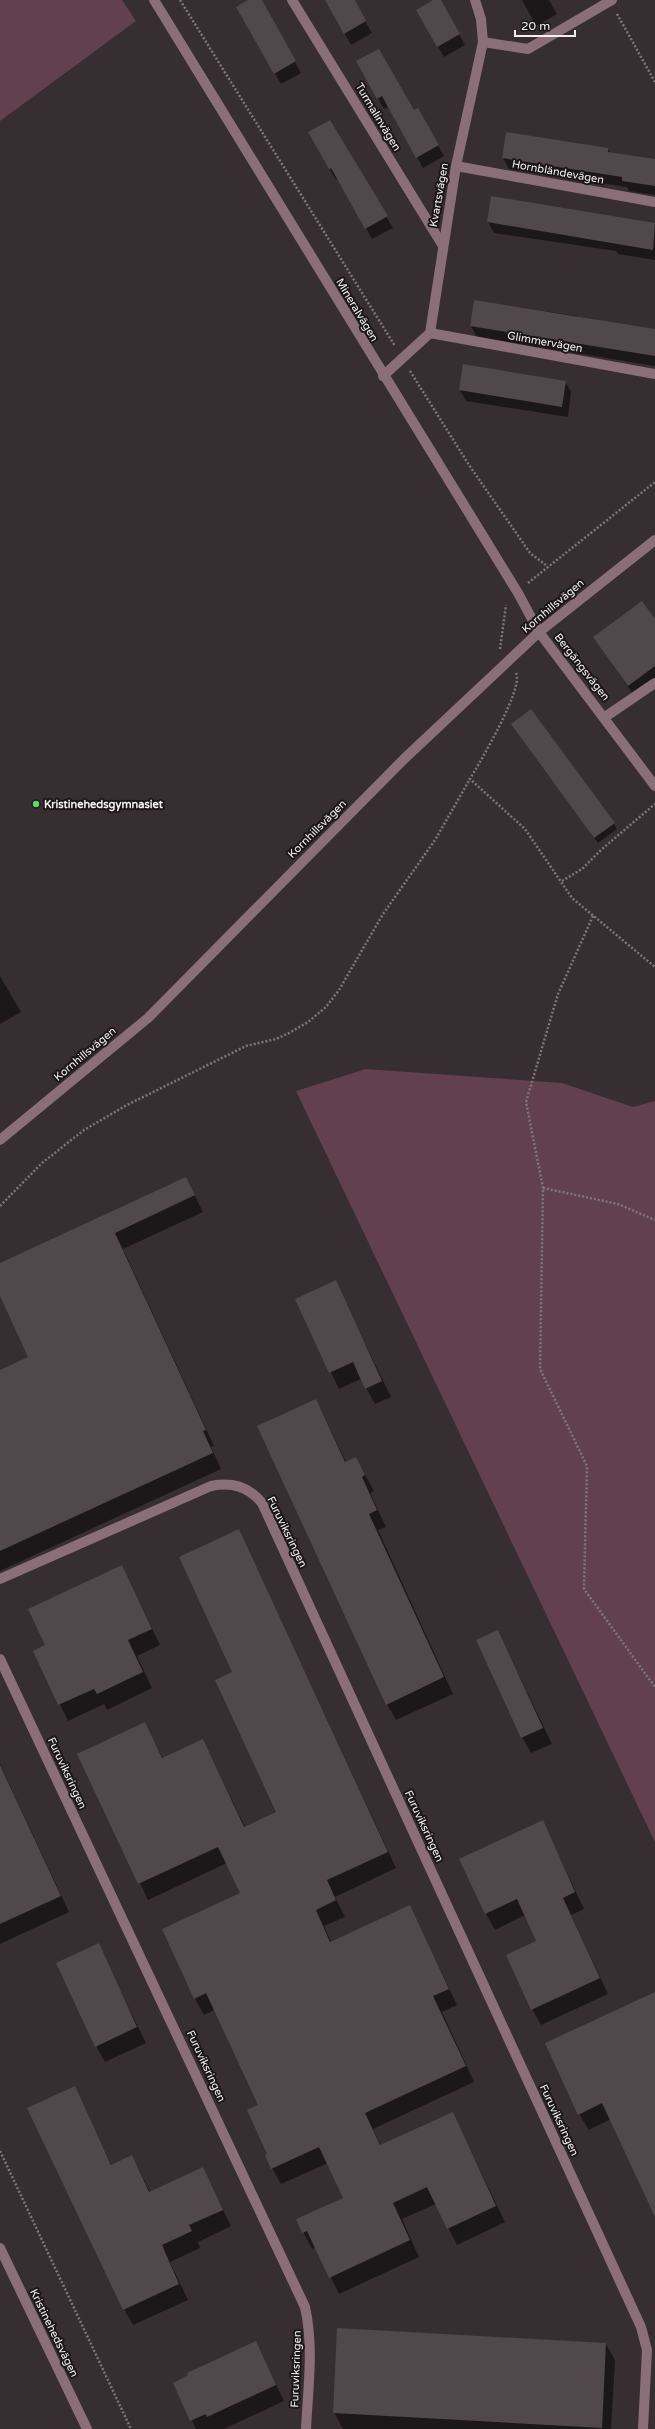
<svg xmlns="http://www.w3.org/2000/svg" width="655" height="2429" font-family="'Varela Round',sans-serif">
	<rect width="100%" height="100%" fill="#362e31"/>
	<!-- green -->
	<g fill="#63404e">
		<path d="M0 0H122L136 21 0 121Z"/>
		<path d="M366 1069 562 1083 633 1107 655 1101V1842L296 1091Z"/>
	</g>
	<!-- shadow -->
	<g fill="#0007">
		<path d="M250 0H261L301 73 281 84 237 7Z"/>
		<path d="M326 0H353L372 33 351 45Z"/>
		<path d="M435 0H440L465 45 444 57 417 10Z"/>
		<path d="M522 0H549L557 14 536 26Z"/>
		<path d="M358 62 413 111 418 109 444 156 423 168 389 106 384 109Z"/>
		<path d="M330 121 393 228 372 239 338 178 336 180 309 133Z"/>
		<path d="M607 149 610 153 655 160V195L629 191 627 187 509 169 503 158Z"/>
		<path d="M492 197 655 224V260L618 254 616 251 494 233 488 222Z"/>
		<path d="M474 301 578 316 579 319 655 332V366L477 337 471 326Z"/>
		<path d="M464 365 565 381 571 392 568 417 466 401 460 390Z"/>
		<path d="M655 620V687L637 700 594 637Z"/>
		<path d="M515 729 614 824 617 829 598 843Z"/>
		<path d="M0 976 21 1012 0 1024Z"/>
		<path d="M186 1178 203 1212 123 1249 214 1446 211 1447 221 1469 0 1571V1371L29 1357 0 1294V1264Z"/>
		<path d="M335 1281 391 1397 375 1404 361 1379 339 1389 296 1299Z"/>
		<path d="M316 1400 346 1462 356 1458 374 1491 370 1493 386 1527 378 1530 453 1694 396 1720 387 1704Z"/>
		<path d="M239 1530 396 1868 335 1897 345 1917 324 1926 331 1942 410 1906 457 2005 442 2012 474 2082 373 2129 381 2146 452 2113 505 2222 457 2245 436 2204 402 2219 419 2257 339 2294 316 2247 312 2249 297 2220 344 2198 328 2163 281 2184 272 2168 259 2106 215 2010 204 2015 195 1999 241 1893 227 1863 148 1900 79 1754 145 1724 163 1759 203 1740 245 1827 277 1813 234 1672Z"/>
		<path d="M122 1566 160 1645 137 1656 152 1688 107 1710 104 1704 68 1721 34 1651 46 1646Z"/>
		<path d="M498 1631 552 1744 531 1753 522 1737Z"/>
		<path d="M0 1764 69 1912 0 1944Z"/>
		<path d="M542 1821 584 1909 571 1915 608 1994 541 2025 532 2009 537 1942 525 1915 495 1930 486 1914Z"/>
		<path d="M98 1945 146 2043 105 2062 96 2046Z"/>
		<path d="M655 1993V2215L611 2119 589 2130 579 2114Z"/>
		<path d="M74 2088 112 2166 132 2156 150 2192 202 2168 231 2226 198 2242 200 2248 170 2262 188 2300 133 2325 124 2309Z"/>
		<path d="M255 2343 284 2401 224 2429H196L174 2383Z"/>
		<path d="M606 2344 615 2360 611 2429H343L334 2412Z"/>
	</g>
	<!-- building -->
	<g fill="#50484b">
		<path d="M248 0H262L296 61 274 74 236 7Z"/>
		<path d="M325 0H355L366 21 344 34Z"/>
		<path d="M433 0H441L460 34 437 47 416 10Z"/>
		<path d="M379 49 414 110 418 108 439 145 416 158 382 96 377 99 356 61Z"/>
		<path d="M330 120 388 216 365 229 331 168 329 169 308 132Z"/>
		<path d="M506 132 608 148V152L655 159V186L622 181V177L502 158Z"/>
		<path d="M491 196 655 223 653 250 487 222Z"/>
		<path d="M474 300 655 329V356L470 326Z"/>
		<path d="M463 364 566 381 562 407 459 390Z"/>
		<path d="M642 601 655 619V666L628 686 593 637Z"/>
		<path d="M531 709 615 823 594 838 511 724Z"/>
		<path d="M186 1177 195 1195 115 1233 206 1430 203 1431 213 1453 0 1551V1370L28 1357 0 1296V1263Z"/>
		<path d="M336 1280 382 1381 365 1389 353 1362 329 1373 295 1299Z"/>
		<path d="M316 1399 345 1462 356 1457 365 1475 362 1477 377 1510 369 1514 444 1677 386 1705 257 1426Z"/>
		<path d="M239 1529 388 1852 327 1880 336 1900 316 1910 330 1942 410 1905 449 1989 433 1996 466 2066 365 2113 380 2145 453 2112 496 2206 447 2229 427 2187 393 2203 410 2240 329 2278 307 2231 302 2233 296 2219 343 2198 319 2147 271 2169 265 2155 267 2154 247 2110 258 2105 206 1993 194 1999 162 1929 240 1893 218 1847 138 1884 77 1754 145 1722 162 1758 203 1739 244 1827 276 1812 215 1680 232 1672 179 1557Z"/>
		<path d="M122 1565 152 1629 128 1640 143 1672 97 1694 94 1689 58 1705 33 1651 45 1645 28 1609Z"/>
		<path d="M498 1630 543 1728 521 1738 476 1640Z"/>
		<path d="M0 1765 61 1896 0 1924Z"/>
		<path d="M543 1820 575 1892 563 1898 600 1978 531 2010 506 1955 536 1941 517 1899 485 1914 459 1859Z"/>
		<path d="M99 1943 137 2027 95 2047 56 1963Z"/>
		<path d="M655 1992V2217L602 2103 578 2115 545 2043Z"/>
		<path d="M75 2086 111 2165 132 2155 149 2192 203 2167 223 2210 189 2225 192 2231 162 2245 179 2284 123 2310 27 2108Z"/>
		<path d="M337 2328 606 2343 602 2428 333 2413Z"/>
		<path d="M256 2341 276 2385 207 2417 206 2414 190 2421 173 2383 188 2375 187 2373Z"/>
	</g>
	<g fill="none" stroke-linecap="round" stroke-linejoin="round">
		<!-- path -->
		<g stroke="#7e777a" stroke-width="2.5" stroke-dasharray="2 2" stroke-linecap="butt">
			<path d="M180 0 395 346"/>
			<path d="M617 14 655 82"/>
			<path d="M410 371 469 465 530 553 547 566"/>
			<path d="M528 583 655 482"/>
			<path d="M500 649 506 605"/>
			<path d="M516 673C524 688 480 762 470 779L525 829 572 898 655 967"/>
			<path d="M562 881 582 869 602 849 655 804"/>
			<path d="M593 916 558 994 526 1102 543 1188 540 1369 587 1466 584 1589 655 1687"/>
			<path d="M543 1188 618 1204 655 1220"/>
			<path d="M0 1206 42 1163 84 1130 127 1105 246 1046 276 1039 289 1033 308 1022 326 1007 339 990 383 914 435 840 470 779"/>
			<path d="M0 2151 131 2429"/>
		</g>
		<!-- minor -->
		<g stroke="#8a6f79" stroke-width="10">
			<path d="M154 0 518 593 539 632 655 786"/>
			<path d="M292 0 443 246"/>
			<path d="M483 42 528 49 612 0"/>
			<path d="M456 166 655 202"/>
			<path d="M430 333 655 374"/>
			<path d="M383 376 430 333 456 166 483 42 481 19 475 0"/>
			<path d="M605 717 655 683"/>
			<path d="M0 1140 148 1018 404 759 539 632 655 540"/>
			<path d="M0 1579 211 1486C232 1482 248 1486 262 1503L641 2327 647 2350 643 2429"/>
			<path d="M0 1659 305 2307C314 2347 308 2388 306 2429"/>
			<path d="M0 2248 87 2429"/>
		</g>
	</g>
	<!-- markers -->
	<circle fill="#65d467" stroke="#1b1719" stroke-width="1.5" cx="36" cy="804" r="4"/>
	<g text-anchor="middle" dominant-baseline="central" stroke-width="4" stroke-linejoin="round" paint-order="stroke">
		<!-- street labels -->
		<g font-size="11" fill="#f4eff1" stroke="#1b1719">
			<text transform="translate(378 117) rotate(59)">Turmalinvägen</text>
			<text transform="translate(558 172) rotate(10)">Hornbländevägen</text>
			<text transform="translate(439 195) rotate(-80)">Kvartsvägen</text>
			<text transform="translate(357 310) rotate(59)">Mineralvägen</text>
			<text transform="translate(545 342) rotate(10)">Glimmervägen</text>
			<text transform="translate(553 606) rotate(-40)">Kornhillsvägen</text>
			<text transform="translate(582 667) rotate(52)">Bergängsvägen</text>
			<text transform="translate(317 829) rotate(-45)">Kornhillsvägen</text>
			<text transform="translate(85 1054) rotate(-40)">Kornhillsvägen</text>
			<text transform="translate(287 1532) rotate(64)">Furuviksringen</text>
			<text transform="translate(67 1773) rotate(65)">Furuviksringen</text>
			<text transform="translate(424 1826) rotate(65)">Furuviksringen</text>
			<text transform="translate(206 2066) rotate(65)">Furuviksringen</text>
			<text transform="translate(559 2120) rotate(65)">Furuviksringen</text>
			<text transform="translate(54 2333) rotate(64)">Kristinehedsvägen</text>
			<text transform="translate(296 2369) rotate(-88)">Furuviksringen</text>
		</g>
		<!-- poi labels -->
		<g font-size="11" font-weight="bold" fill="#f4eff1" stroke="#1b1719" text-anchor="start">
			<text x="44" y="804">Kristinehedsgymnasiet</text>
		</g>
	</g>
	<!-- scale -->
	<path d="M515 30v6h60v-6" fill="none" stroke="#f4eff1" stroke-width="2"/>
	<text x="521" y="30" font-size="12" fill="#f4eff1" stroke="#1b1719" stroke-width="3" paint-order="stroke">20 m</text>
</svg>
